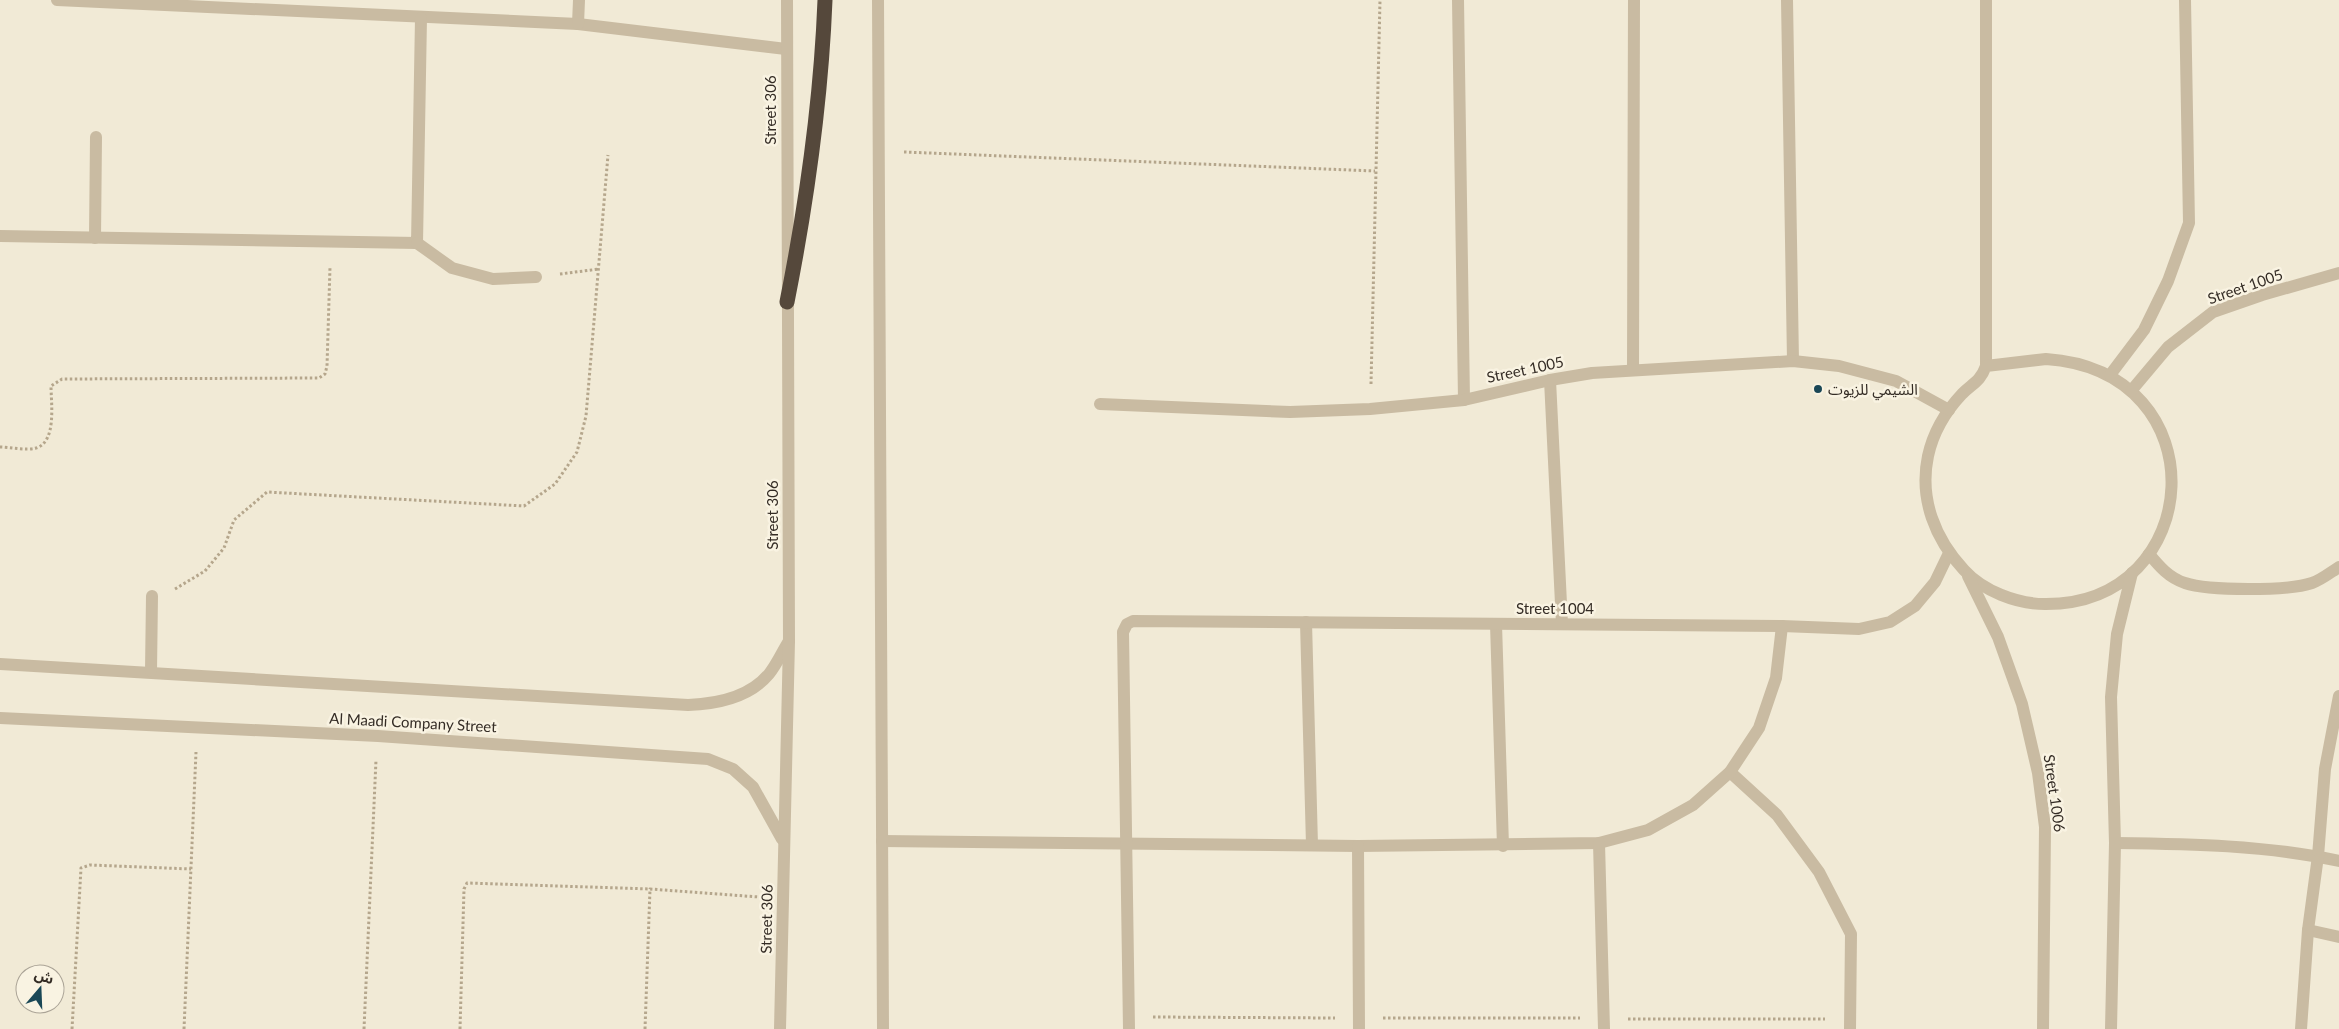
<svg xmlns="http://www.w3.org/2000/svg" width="2339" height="1029" font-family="Lato,'Noto Sans Arabic',sans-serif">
	<rect width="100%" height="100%" fill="#f1ead6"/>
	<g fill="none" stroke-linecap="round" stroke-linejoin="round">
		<!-- path -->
		<g stroke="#b5a68c" stroke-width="3" stroke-dasharray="2.5 2.5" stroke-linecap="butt">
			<path d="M904 152 1375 171"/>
			<path d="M560 274 599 269"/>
			<path d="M1371 384 1380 0"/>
			<path d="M0 447C10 447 26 451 36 448 57 442 51 403 51 386L62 379 319 378 325 374 327 366 330 267"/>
			<path d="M175 589 205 571 224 548 234 520 267 492 524 506 555 484 577 452 586 416 608 155"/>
			<path d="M1153 1017 1335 1018"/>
			<path d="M1383 1018H1580"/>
			<path d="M1628 1019H1825"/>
			<path d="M72 1029 81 868 90 865 191 869"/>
			<path d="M184 1029 196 752"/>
			<path d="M364 1029 376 760"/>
			<path d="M460 1029 464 889 467 883 650 889"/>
			<path d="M645 1029 650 889 759 897"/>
		</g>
		<!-- minor -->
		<g stroke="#c9bba2" stroke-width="12">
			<path d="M57 0 578 24 786 49"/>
			<path d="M878 0 883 1029"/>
			<path d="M1458 0 1464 400"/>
			<path d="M1787 0 1793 361"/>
			<path d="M1986 0V366"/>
			<path d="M578 24 579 0"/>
			<path d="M0 236 417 243 421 18"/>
			<path d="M95 238 96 137"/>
			<path d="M417 243 452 268 493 279 536 277"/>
			<path d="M2046 359C2221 371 2206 605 2045 604 2017 604 1983 591 1964 570 1935 539 1919 499 1928 456 1933 433 1946 411 1962 394 1973 383 1980 382 1986 366Z"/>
			<path d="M1633 370 1634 0"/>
			<path d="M2110 375 2144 330 2168 281 2189 223 2185 0"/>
			<path d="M1550 380 1562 624"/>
			<path d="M2131 391 2168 347 2213 312 2262 295 2339 273"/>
			<path d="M1100 404 1290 412 1370 409 1464 400 1550 380 1592 373 1793 361 1839 366 1896 381 1949 410"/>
			<path d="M2149 554C2159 566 2169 578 2185 583 2208 591 2289 591 2312 583 2321 580 2331 572 2339 567"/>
			<path d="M1968 576 1998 637 2022 704 2038 773 2045 827 2043 1029"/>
			<path d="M1306 622 1312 845"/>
			<path d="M1496 624 1503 846"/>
			<path d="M0 664 688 705C717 704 749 698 769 674 777 664 782 652 789 641"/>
			<path d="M151 671 152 596"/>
			<path d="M0 718 378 736 708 759 733 769 753 787 782 839"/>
			<path d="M1730 772 1777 815 1819 872 1851 934 1850 1029"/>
			<path d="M882 841 1358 846 1599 843 1648 830 1693 805 1730 772 1759 728 1776 678 1782 626"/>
			<path d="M1599 843 1604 1029"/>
			<path d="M2115 843C2190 844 2266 845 2339 861"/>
			<path d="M1358 846 1359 1029"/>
			<path d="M2308 930 2339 937"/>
			<path d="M780 1029 789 641 787 0"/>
			<path d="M1129 1029 1123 632 1127 624 1133 621 1782 626 1859 629 1890 622 1915 606 1935 582 1949 553"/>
			<path d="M2111 1029 2115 843 2111 697 2117 634 2132 573"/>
			<path d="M2301 1029 2308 930 2318 856 2325 769 2339 696"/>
		</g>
		<!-- highway -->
		<path stroke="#55483b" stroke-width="15" d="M787 302C807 201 821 102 825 0"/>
	</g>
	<!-- markers -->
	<circle fill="#1a4756" stroke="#f9f3e2" stroke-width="2" cx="1818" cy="389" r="5"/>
	<g text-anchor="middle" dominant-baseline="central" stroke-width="5" stroke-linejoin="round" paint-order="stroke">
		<!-- street labels -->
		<g font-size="15" fill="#342c25" stroke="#f9f3e2">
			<text transform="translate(770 110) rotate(-90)">Street 306</text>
			<text transform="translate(2245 286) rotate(-19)">Street 1005</text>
			<text transform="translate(1525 369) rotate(-12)">Street 1005</text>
			<text transform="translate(772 515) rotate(-90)">Street 306</text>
			<text x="1555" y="608">Street 1004</text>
			<text transform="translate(413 722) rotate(3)">Al Maadi Company Street</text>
			<text transform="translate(2055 793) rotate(82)">Street 1006</text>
			<text transform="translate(766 919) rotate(-89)">Street 306</text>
		</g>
		<!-- poi labels -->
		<g font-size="15" fill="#342c25" stroke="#f9f3e2" text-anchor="start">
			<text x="1828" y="389">الشيمي للزيوت</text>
		</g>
	</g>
	<!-- north arrow -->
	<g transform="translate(40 989) rotate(19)"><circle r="24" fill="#f9f3e2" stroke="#aaa396"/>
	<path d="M0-4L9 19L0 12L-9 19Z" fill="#1a4756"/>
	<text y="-8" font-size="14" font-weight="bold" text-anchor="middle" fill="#342c25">ش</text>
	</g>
</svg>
